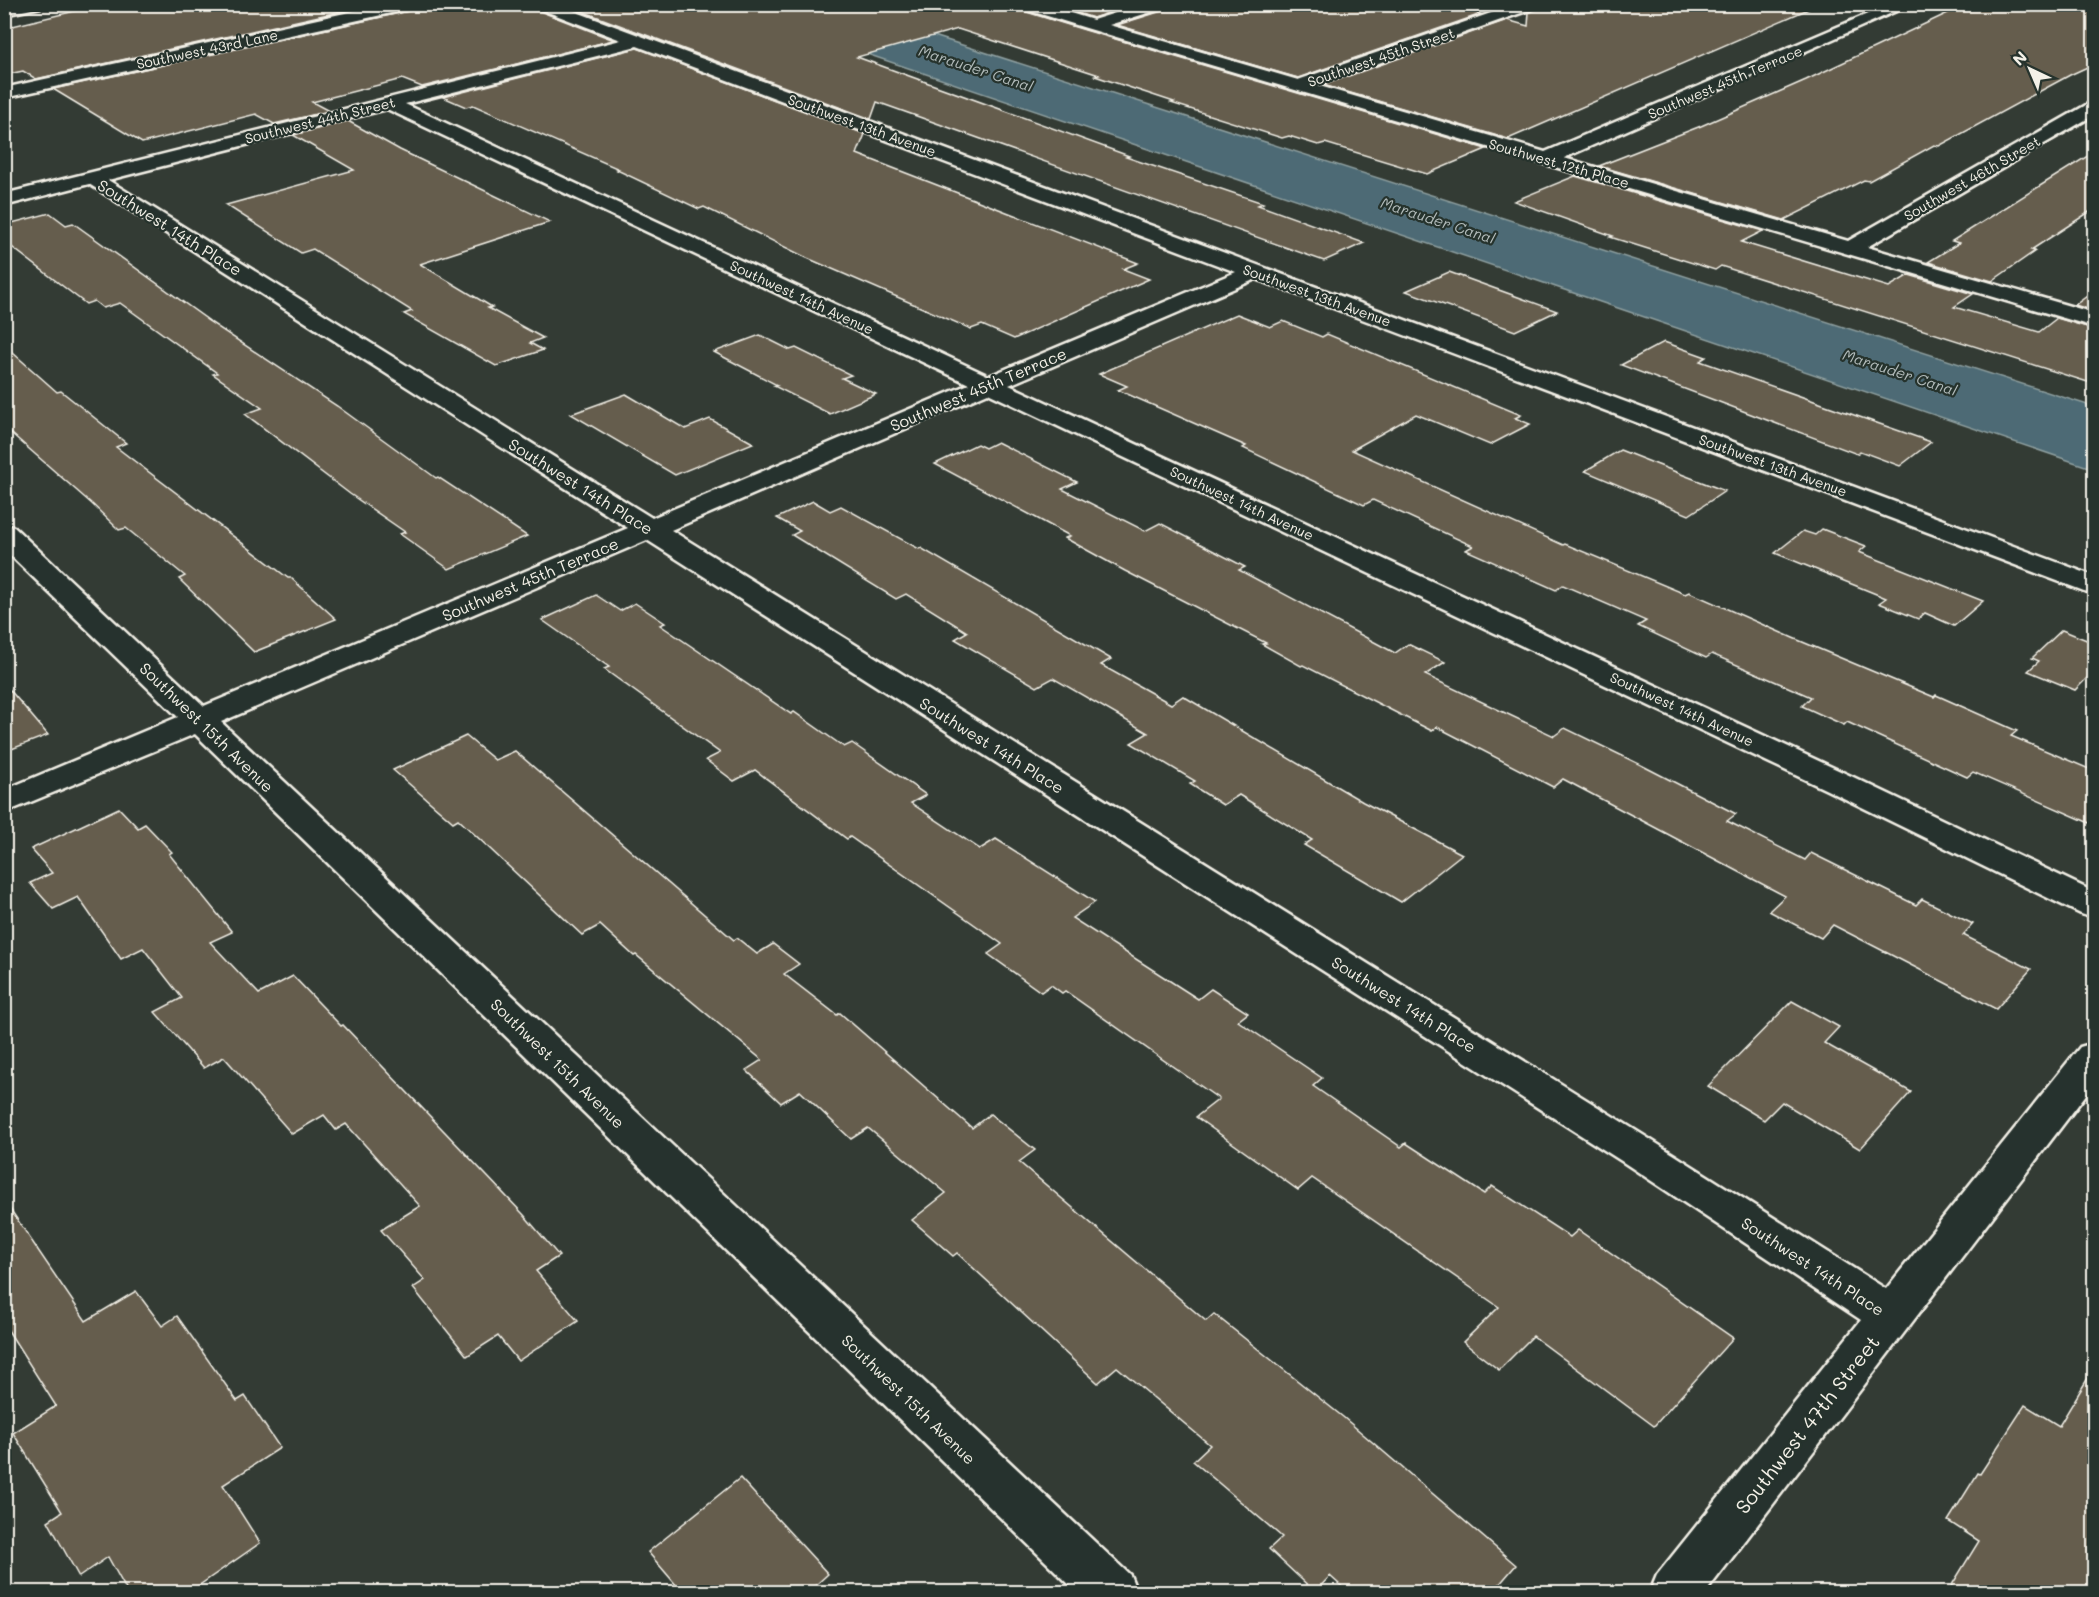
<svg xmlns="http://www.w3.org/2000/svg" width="2099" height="1597" font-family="Mali,sans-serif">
	<rect width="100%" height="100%" fill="#333b34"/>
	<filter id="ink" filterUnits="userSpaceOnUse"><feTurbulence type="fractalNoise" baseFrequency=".0167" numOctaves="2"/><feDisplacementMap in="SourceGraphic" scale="12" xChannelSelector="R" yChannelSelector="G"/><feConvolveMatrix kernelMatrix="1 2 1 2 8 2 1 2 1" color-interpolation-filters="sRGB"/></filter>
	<g filter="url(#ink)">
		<!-- water -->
		<path fill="#4e6b74" stroke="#90a1a2" stroke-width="1.5" d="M722 5H837L2094 407V469Z"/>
		<!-- building -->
		<g fill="#655d4e" stroke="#f4f1e8" stroke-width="1.5">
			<path d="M104 4H373L36 79 23 71 4 75V28Z"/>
			<path d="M418 4H531L534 9 614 40 422 87 402 79 312 102 329 111 274 124 256 114 142 143 53 89 409 11Z"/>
			<path d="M563 4H1014L1017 9 1085 30 1486 149 1427 174 1325 143 1318 145 1289 136 1282 138 1171 103 1174 102 1095 76 1099 75 958 29 857 57 1129 156 1126 157 1263 203 1258 205 1364 243 1324 261 877 102 871 119Z"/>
			<path d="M1050 4H1135L1093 18Z"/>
			<path d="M1171 4H1442L1481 14 1298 78 1117 25 1168 9Z"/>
			<path d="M1542 4H1820L1508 139 1323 85 1507 20 1528 26 1529 12 1539 9Z"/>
			<path d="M1967 4H2094V64L2070 75 1939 146 1934 145 1869 181 1864 180 1784 220 1599 166 1701 126 1806 80Z"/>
			<path d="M637 48 865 134 857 154 1138 263 1123 269 1149 279 1014 339 982 325 971 329 807 258 704 207 699 209 617 170 619 169 473 105 466 107 443 97Z"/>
			<path d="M348 121 400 150 550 222 420 264 492 307 488 308 543 338 530 343 543 350 496 366 404 314 412 311 313 249 301 253 226 205 354 170 293 135Z"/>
			<path d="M2094 152V209L2031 250 2035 251 1992 281 1928 262 1959 243 1952 241Z"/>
			<path d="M1575 176 1763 231 1741 242 1889 287 1909 275 1973 294 1954 307 2039 332 2057 318 2094 329V384L1721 266 1715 270 1610 237 1613 236 1514 201Z"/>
			<path d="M50 213 66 225 73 223 208 320H207L337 406 436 478 438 477 527 536 449 569 400 534 405 532 350 494 245 414 262 408 213 374 217 373 120 303 103 308 94 301 86 304 4 241V225Z"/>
			<path d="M1449 272 1557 311 1515 331 1406 291Z"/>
			<path d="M2094 291V311L2075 305Z"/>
			<path d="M1237 314 1270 327 1283 321 1322 337 1327 334 1521 415 1515 418 1530 424 1490 445 1416 414 1352 450 1563 545 1565 544 1685 594 1689 592 1793 638 1934 697 1936 695 2017 731 2011 736 2094 771V825L1973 772 1967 777 1847 722 1844 725 1802 706 1811 697 1712 654 1706 658 1638 626 1646 621 1563 585 1556 590 1466 550 1473 546 1373 500 1364 505 1243 448 1246 446 1118 390 1127 386 1099 374Z"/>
			<path d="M760 335 790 350 796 348 851 375 842 378 876 394 830 414 774 386 777 385 714 352Z"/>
			<path d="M1664 342 1706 357 1700 361 1931 442 1900 466 1860 451 1857 454 1621 365Z"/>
			<path d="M4 345 57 392 61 391 126 443 116 447 288 578H291L336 619 254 652 179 579 185 576 126 528 119 530 92 504 4 427Z"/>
			<path d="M626 394 685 429 710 419 753 443 675 475 571 414Z"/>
			<path d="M997 442 1077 482 1062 489 1145 531 1160 523 1245 567 1239 570 1395 653 1408 644 1445 662 1425 675 1554 736 1565 728 1639 764 1736 814 1727 821 1805 860 1811 853 1916 905 1922 899 1973 924 1963 935 2031 969 1996 1009 1833 925 1821 938 1769 911 1785 896 1563 779 1553 787 1437 727 1432 731 1303 665 1301 666 1262 644 1266 643 1125 571 1065 538 1070 536 935 464 977 444 985 448Z"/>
			<path d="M1620 450 1681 474 1725 491 1689 515 1585 471Z"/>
			<path d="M813 501 830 511 841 506 919 549 921 548 1111 659 1101 665 1171 704 1183 696 1363 802 1462 854 1401 902 1304 845 1312 840 1239 795 1223 805 1190 784 1195 781 1131 743 1148 733 1053 678 1037 687 955 639 967 632 906 594 896 599 792 535 800 531 777 518Z"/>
			<path d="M1822 529 1866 546 1859 552 1983 601 1954 626 1925 613 1918 619 1879 603 1886 598 1775 553 1803 531 1815 535Z"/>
			<path d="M596 595 620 611 635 603 665 623 660 625 791 714 794 712 844 747 852 743 926 795 911 803 980 849 996 839 1095 902 1072 918 1198 999 1211 989 1248 1013 1238 1021 1322 1078 1313 1086 1401 1147 1406 1143 1484 1194 1492 1186 1570 1237 1578 1230 1733 1338 1654 1426 1533 1336 1499 1370 1463 1342 1499 1307 1312 1178 1298 1190 1196 1117 1219 1099 1065 991 1062 993 1051 985 1041 992 988 954 1002 944 850 837 847 839 755 770 734 781 706 760 720 753 604 669 609 667 542 620Z"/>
			<path d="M2062 630 2094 643V671L2075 690 2028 671 2039 661 2032 658Z"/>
			<path d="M4 683 48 735 4 752Z"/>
			<path d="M466 736 495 760 515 751 734 940 737 938 757 954 773 944 799 964 784 974 837 1015 840 1013 972 1128 990 1114 1035 1150 1019 1162 1206 1321 1214 1314 1343 1417 1516 1565 1492 1593H1349L1330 1576 1315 1592 1269 1549 1282 1537 1193 1461 1210 1445 1117 1367 1098 1383 957 1253 953 1256 912 1220 946 1193 868 1128 851 1139 800 1091 781 1103 746 1070 762 1060 636 955 634 956 600 925 582 935 458 819 453 822 393 770Z"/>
			<path d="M119 808 138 828 145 824 172 852 169 854 232 932 210 942 259 994 293 976 341 1026 343 1025 524 1215 559 1256 536 1271 578 1321 518 1361 498 1336 467 1356 413 1288 425 1280 381 1230 420 1206 346 1124 336 1130 324 1115 292 1134 224 1057 204 1068 155 1012 182 998 143 948 121 959 78 897 53 909 30 883 52 873 31 849Z"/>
			<path d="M1792 1001 1839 1027 1824 1043 1911 1092 1860 1149 1782 1102 1764 1120 1708 1086Z"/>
			<path d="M4 1200 86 1321 136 1291 162 1326 177 1316 237 1401 245 1396 280 1448 223 1485 260 1543 188 1593H128L108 1557 79 1577 48 1521 62 1512 13 1433 56 1406 4 1324Z"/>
			<path d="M2094 1368V1593H1947L1979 1541 1948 1521 1978 1473 1980 1474 2025 1405 2059 1426Z"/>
			<path d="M740 1478 828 1574 807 1593H683L648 1552Z"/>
		</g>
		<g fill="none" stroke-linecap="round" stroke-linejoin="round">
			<defs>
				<g id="street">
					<path d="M13 4H43L41 7 4 15V6Z"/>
					<path d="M386 4H416L409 9 4 98V88Z"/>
					<path d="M533 4H555L2094 576V593L2084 591 1256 279 1009 385 1851 776 2094 892V918L2081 914 1827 790 988 393 671 530 1651 1140 1886 1289 2080 1047 2094 1043V1084L1706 1592H1650L1657 1575 1861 1320 1623 1162 647 540 221 722 1130 1575 1137 1592H1077L195 734 4 813V790L178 717 4 549V525L14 527 204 706 628 528 89 184 4 206V194L621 40 535 7ZM637 46 1236 272 989 376 405 104ZM387 109 969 384 652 518 108 180Z"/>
					<path d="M1016 4H1041L1093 20 1144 4H1169L1167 7 1109 25 1298 80 1517 4H1540L1538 7 1316 85 1545 152 1891 4H1912L1564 158 1848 241 2088 104 2094 103V115L1867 247 2094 313V327L1086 28 1018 7Z"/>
				</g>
			</defs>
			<!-- street casing -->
			<use href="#street" stroke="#f4f1e8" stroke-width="5"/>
			<!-- street -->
			<use href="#street" fill="#26332d" fill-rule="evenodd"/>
		</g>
	</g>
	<g text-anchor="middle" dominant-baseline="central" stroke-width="4.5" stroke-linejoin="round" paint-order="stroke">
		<!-- far-street labels -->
		<g font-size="14" fill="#f4f1e8" stroke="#26332d">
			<text transform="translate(207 49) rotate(-12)">Southwest 43rd Lane</text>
			<text transform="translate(1381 57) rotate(-19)">Southwest 45th Street</text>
			<text transform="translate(1725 82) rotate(-23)">Southwest 45th Terrace</text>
			<text transform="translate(320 120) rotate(-14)">Southwest 44th Street</text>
			<text transform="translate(862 125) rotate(20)">Southwest 13th Avenue</text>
			<text transform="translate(1559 163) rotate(16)">Southwest 12th Place</text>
			<text transform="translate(1972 178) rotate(-30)">Southwest 46th Street</text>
			<text transform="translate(1317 295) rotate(20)">Southwest 13th Avenue</text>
			<text transform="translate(802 297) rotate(25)">Southwest 14th Avenue</text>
			<text transform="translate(1773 465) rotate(20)">Southwest 13th Avenue</text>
			<text transform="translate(1242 503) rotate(25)">Southwest 14th Avenue</text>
			<text transform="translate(1682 709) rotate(25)">Southwest 14th Avenue</text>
		</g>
		<!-- far-water labels -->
		<g font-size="15" font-style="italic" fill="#b2bbba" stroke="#26332d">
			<text transform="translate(976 68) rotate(18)">Marauder Canal</text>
			<text transform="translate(1438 220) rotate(18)">Marauder Canal</text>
			<text transform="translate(1900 372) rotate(18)">Marauder Canal</text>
		</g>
		<!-- street labels -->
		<g font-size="16" fill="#f4f1e8" stroke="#26332d">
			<text transform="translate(170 227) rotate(32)">Southwest 14th Place</text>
			<text transform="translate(978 389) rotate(-23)">Southwest 45th Terrace</text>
			<text transform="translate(581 486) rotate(32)">Southwest 14th Place</text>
			<text transform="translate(530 579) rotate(-23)">Southwest 45th Terrace</text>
			<text transform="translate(207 727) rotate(44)">Southwest 15th Avenue</text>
			<text transform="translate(992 745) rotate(32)">Southwest 14th Place</text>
			<text transform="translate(1404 1004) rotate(32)">Southwest 14th Place</text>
			<text transform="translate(558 1063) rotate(44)">Southwest 15th Avenue</text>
			<text transform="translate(1813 1266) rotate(33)">Southwest 14th Place</text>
			<text transform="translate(909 1399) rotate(44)">Southwest 15th Avenue</text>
		</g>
		<!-- near-street labels -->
		<g font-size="20" fill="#f4f1e8" stroke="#26332d">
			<text transform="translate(1807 1424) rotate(-52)">Southwest 47th Street</text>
		</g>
	</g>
	<!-- margin -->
	<rect width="2099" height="1597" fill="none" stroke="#26332d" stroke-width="24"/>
	<rect x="12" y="12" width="2075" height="1573" fill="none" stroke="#f4f1e8" stroke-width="2" filter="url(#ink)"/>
	<!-- north arrow -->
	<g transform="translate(2030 69) rotate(316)" stroke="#26332d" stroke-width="4.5" paint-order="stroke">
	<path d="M0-4.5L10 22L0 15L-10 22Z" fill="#f4f1e8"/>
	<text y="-9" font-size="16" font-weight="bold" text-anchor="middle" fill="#f4f1e8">N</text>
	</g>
</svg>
